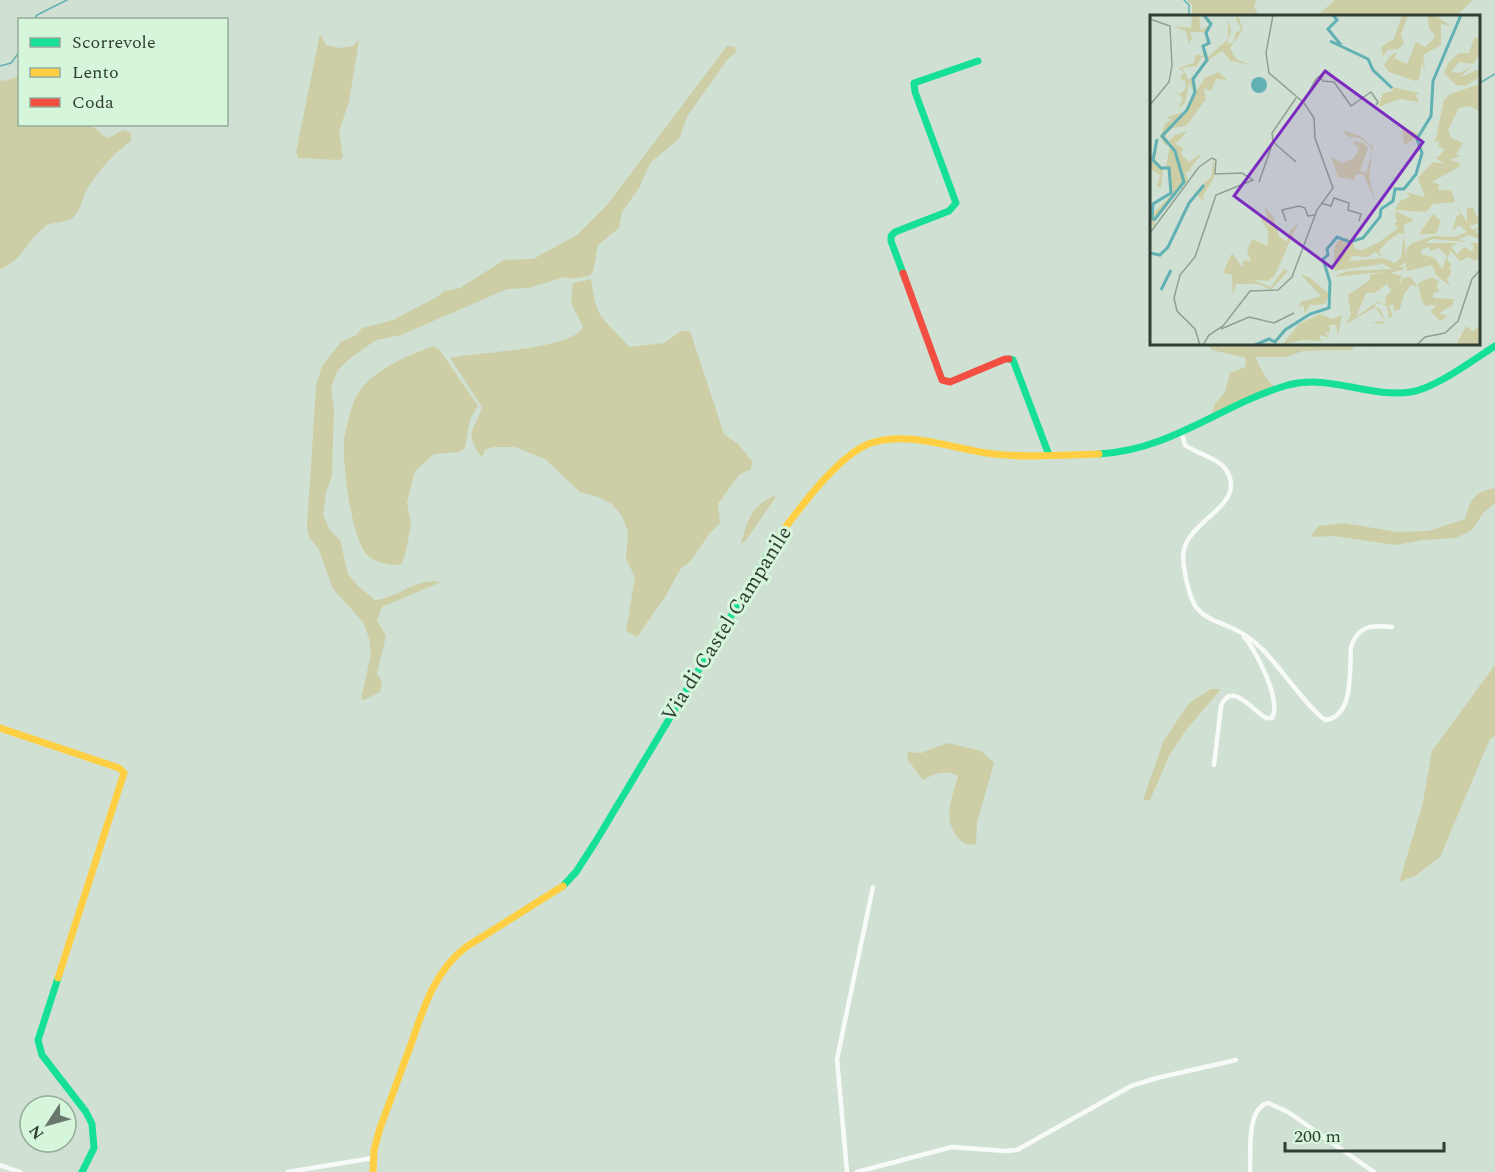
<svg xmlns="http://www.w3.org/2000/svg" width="1495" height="1172" font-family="Spectral,serif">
	<rect width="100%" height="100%" fill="#d0e1d3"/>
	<!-- green -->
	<g fill="#cdcea6">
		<path d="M1187 0H1256L1254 7 1259 16H1192V5Z"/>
		<path d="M1335 0H1473L1456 16H1309L1319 14Z"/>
		<path d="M320 34 326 45 339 48 353 46 359 40 349 102 339 131 343 157 339 160 298 158 296 152Z"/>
		<path d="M727 46 735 47 736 52 727 60 688 115 679 139 651 162 639 188 622 212 619 228 598 245 593 272 589 276 571 279 565 277 529 288 507 289 401 335 376 340 348 360 338 370 331 387 334 410 332 476 326 492 323 515 330 530 340 540 348 574 358 586 375 600C399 598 416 577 441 582L382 607 377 620 386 636 377 673 382 682 380 692 364 700 361 699 371 654 369 638 363 622 333 589 319 550 309 537 307 527 316 386 322 366 341 342 356 335 362 328 393 320 437 297 444 291 460 288 504 260 533 259 577 235 607 205Z"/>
		<path d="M19 76 20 124 91 125 104 136 109 138 123 130 131 133V141C113 154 99 170 87 189 83 197 81 207 76 214 68 226 53 219 43 228 26 242 23 260 0 269V80L5 81Z"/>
		<path d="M591 279C593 293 595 311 605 321 613 330 621 337 629 347L664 343 681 331H690L724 434 738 444 752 461 751 469 739 475 718 504 720 523 710 533 689 563 681 568 665 597 637 637 626 631 635 577 626 559 628 532 622 516 612 504 598 497 580 492 545 459 515 447H494L485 450 482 458C463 430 474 434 482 407L450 358C475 352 572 350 583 327L571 303 573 283Z"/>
		<path d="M1208 344H1381L1371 347 1357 344 1351 350 1303 351 1286 357H1256C1260 368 1266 380 1275 387L1211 414 1215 404 1225 392 1230 373 1245 367 1246 358 1212 350Z"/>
		<path d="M433 346 439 349 478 406 470 419 465 448 459 452 434 454 415 471 407 503 411 525 405 556 401 564C392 567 374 562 367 555 351 537 342 463 344 439 346 429 352 403 357 395 374 368 406 357 433 346Z"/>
		<path d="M1495 488V503L1483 513 1472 530 1456 538 1423 540 1396 545 1334 536 1310 537 1318 526 1344 523 1397 532 1428 531 1465 519C1470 500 1474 492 1495 488Z"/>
		<path d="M773 496 776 497 746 540 741 544C747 521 751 507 773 496Z"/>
		<path d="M1495 665V736L1490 739 1440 857 1415 876 1399 882 1422 807 1432 751Z"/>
		<path d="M1211 689H1221L1186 730 1169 756 1150 800H1143L1163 742 1189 703Z"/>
		<path d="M947 743 981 751 994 763 977 823 976 844C966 846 962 843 956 835 942 815 953 797 958 776 945 769 935 774 923 780L907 759 908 752 921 753Z"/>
	</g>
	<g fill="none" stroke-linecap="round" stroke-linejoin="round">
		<!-- stream -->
		<g stroke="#61b0b4" stroke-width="1.5">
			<path d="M1184 0 1189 5V16"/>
			<path d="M33 20 37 15 67 0"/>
			<path d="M0 66 11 63 20 51"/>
			<path d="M1478 84 1495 74"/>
			<path d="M1478 99V122"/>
		</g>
		<!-- street -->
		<g stroke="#f8faf8" stroke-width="4.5">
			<path d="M1181 431 1185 445C1201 457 1229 458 1231 484 1233 508 1189 524 1184 550 1181 563 1189 597 1196 607 1205 619 1219 622 1232 628 1243 633 1253 640 1262 649 1276 662 1314 716 1326 720 1355 715 1349 669 1351 647 1358 625 1372 625 1392 627"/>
			<path d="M1214 765 1221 706C1231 680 1253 711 1266 718H1272C1282 701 1256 650 1244 637"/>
			<path d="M0 1165 20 1172"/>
			<path d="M288 1172 373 1158"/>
			<path d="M847 1172 837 1059 873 887"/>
			<path d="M857 1172 952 1147 1005 1151 1017 1150 1131 1086 1157 1078 1236 1060"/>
			<path d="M1250 1172C1251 1153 1246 1108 1268 1103L1288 1112 1374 1172"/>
		</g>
		<!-- fast -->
		<g stroke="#16e098" stroke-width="7">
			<path d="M903 273 891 241V236L895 232 949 211 956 203 915 92 914 83 978 61"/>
			<path d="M1009 359 1013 360 1049 455"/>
			<path d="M1099 454C1172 450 1222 404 1288 385 1330 374 1369 398 1411 392 1436 388 1473 360 1495 346"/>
			<path d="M563 886 576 872 596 841 779 536"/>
			<path d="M58 978 38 1040 42 1055 86 1112 92 1124 94 1148 82 1172"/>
		</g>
		<!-- slow -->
		<g stroke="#ffcf43" stroke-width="7">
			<path d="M779 536C799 509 839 454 871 443 910 430 955 450 994 454 1028 458 1065 455 1099 454"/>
			<path d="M0 728 119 768 124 773 58 978"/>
			<path d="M373 1172 374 1150 380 1128C390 1102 399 1076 409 1050 422 1013 433 972 466 947L563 886"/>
		</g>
		<!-- jam -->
		<path stroke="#f24e42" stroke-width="7" d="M903 273 942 380 950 382 1005 359H1009"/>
	</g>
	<g text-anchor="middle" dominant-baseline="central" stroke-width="6" stroke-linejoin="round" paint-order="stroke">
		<!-- street labels -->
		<g font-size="21" fill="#313e34" stroke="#d6f6dc">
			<text transform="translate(727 624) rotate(-58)">Via di Castel Campanile</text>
		</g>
	</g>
	<!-- overview -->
	<g transform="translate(1150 15)">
		<rect width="330" height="330" fill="#d0e1d3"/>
		<path d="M42 0H49L51 15 59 10 52 0 61 7 57 19 60 29 54 32 58 42 78 24V3L81 16 77 29 84 27 86 17 92 15 86 4 88 0 93 15 80 33 87 45 101 50 81 46 72 36 60 44 44 65 47 75 55 63 69 57 77 65 66 64 61 76 54 73 56 84 36 111 22 113 16 120 18 127 25 120 38 116 25 129 33 133 31 139 39 147 52 138 39 155 43 156 35 157 38 165 7 201 3 213 0 202 20 181 21 170 17 153 13 155 11 173 7 171 10 160 0 154V142L7 134 5 145 12 152 16 151 20 131 15 130 10 122 15 108 21 105 17 102 34 97 44 77 39 67 35 88 28 94 33 83 24 76 30 79 36 73 35 65 30 64 34 57 28 53 44 48 46 39 53 41 52 30 57 29 54 17H40L42 23 39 29 36 16 23 11 41 13ZM52 42 56 44 50 56 39 65 32 53 47 51ZM252 0H258L251 19 254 28 249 34 237 35 233 42 231 32 244 24ZM277 0H285L301 11 291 9V30L273 40 275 57 272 48 269 64 265 66 239 57 234 50 240 41 247 37 244 43 257 49 266 27 275 32 282 26 285 20 279 14ZM330 22V38L323 49 309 47 301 57 310 58 322 51 310 62 330 54V62L315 71 306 70 294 58 298 48 309 38H319L324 23ZM330 69V96L319 91 309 93 298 115 301 123 313 128 306 140 310 141 300 145 310 148 309 152 282 167 289 169 288 175H301L305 187 283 189 276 197 245 195 250 186 260 182 256 177 275 182 268 163 283 147 294 149 286 143 295 135 288 131 290 126 285 127 294 85 300 79ZM242 72 270 78 266 80 269 87 250 84 228 92 233 78 243 76ZM252 110 257 114 271 120 254 130ZM192 115 210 121 223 132 219 162 225 186 214 160 206 159 204 165 188 162 181 142 192 148 204 143 209 134 202 126 212 127 218 133 210 156 216 158 222 138 221 132 210 123 200 122 198 129 199 122ZM64 143 65 161 53 181 54 187 47 180 54 172H50L61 162ZM305 188 317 207V193H323L327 202 330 200V208L319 211 323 215 330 212 325 217 330 218V224L318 220 309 224 315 227 283 224 275 228H308L301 232 307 239 315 232 322 237 324 231 319 228H328L330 241 325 246 319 242 310 246 301 236 297 244 302 251 299 253 302 256 297 265 300 271 286 260 282 250 257 256 255 247 249 252H254L252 255 240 258 252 261 248 272 253 263 260 262 268 272 261 270 254 279 250 294 244 296 243 289 239 291 243 301 239 304 237 292 229 287 224 291 230 294 235 305 233 309 220 308 235 306 225 292 196 309 201 300 198 280 220 265V260L232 257 183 262 197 256 242 254 233 249 184 256V234L188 226 196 223 203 227 205 234 213 235 229 227 248 213 243 208H247L245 196 264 205 254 210V219L249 218 238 226 229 236 232 243 226 237 217 242 202 241 199 246 234 243 245 248 251 242 254 220 256 242 257 233 262 228 283 221 305 222 317 217 309 210 302 216 307 200H311ZM279 232 281 236 289 233 297 241 292 254 285 243 271 239 272 234ZM237 269 241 276 235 282 236 290 228 286 206 302 216 278H224ZM114 191 123 202 129 221 137 227 139 217 149 206 125 260 118 266 103 265 121 272 134 254 138 256 121 275 108 269H86L83 280 82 260 73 258 82 238 92 252 94 245 101 247 97 235 102 224 118 231V216L108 199 120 211ZM283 199 291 206 286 219H269ZM150 259 159 262 179 279 175 289 160 290 154 299V290L149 293 151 287 171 281ZM282 262 289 267 286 272 290 276 283 278V283L304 284 302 291 289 298 297 301 291 306 280 297 287 290 275 291 271 283 268 268ZM170 299 183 304 192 300 188 320 186 310H179L180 318 175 317 179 323 169 320 171 326 186 327 153 325 132 330 149 309ZM330 310V329L306 330 316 311 323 316Z" fill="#cdcea6" fill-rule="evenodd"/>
		<path d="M101 70a8 8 0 1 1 16 0a8 8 0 1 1-16 0Z" fill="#61b0b4"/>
		<path fill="none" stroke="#61b0b4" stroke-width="3" d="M183 0 187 5 178 14 191 30M180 26 218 44 223 55 242 73M2 203 3 189 21 178 19 153H11L3 145 7 124M0 204H5L34 167 25 136 12 121 37 95 45 77 43 64 57 45 53 31 59 28 56 18 61 9 54 0M0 238 10 240 18 232 39 188 54 170M11 275 21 255M105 330 119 324 125 327 135 315 160 299 179 293 180 267 173 244 178 240 177 234 187 222 200 227 213 223 230 202 231 194 243 186 245 174H254L266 159 272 138 267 124 281 101 283 66 311 0"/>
		<path fill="none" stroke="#90a093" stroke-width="1.5" d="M0 4 20 11 22 51 19 67 0 90M169 61 173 66 184 67 201 91 221 77 228 87 226 90M153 88 166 64 177 55M123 127 122 118 146 83M123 127 146 147M109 167 123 127M171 188 181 191 184 183 199 188 198 195 211 199 209 206M136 206 132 195 149 191 155 193 158 201 165 200M0 218 49 152 62 143 66 145 65 159 92 158 103 165 66 180 45 242 30 260 24 283 27 296 45 314 50 330M71 314 99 302 124 308 144 298M53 330 59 320 73 311 100 276 128 275 142 262 167 195 183 173 165 123 164 103 154 88 119 58 116 38 123 0M267 330 275 322 295 318 308 306 322 264 330 255"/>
		<path fill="#7b2cbf" fill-opacity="0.15" stroke="#7b2cbf" stroke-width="3" d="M175 56 273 127 182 253 84 181Z"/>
		<rect width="330" height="330" fill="none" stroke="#313e34" stroke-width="3"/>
	</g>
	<!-- legend -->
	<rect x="18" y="18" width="210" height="108" fill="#d6f6dc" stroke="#94ac99" stroke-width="1.5"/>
	<rect x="30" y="38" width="30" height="9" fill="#16e098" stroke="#94ac99" stroke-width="1.5"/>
	<text x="72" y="48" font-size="18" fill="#313e34">Scorrevole</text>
	<rect x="30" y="68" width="30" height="9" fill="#ffcf43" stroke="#94ac99" stroke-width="1.5"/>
	<text x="72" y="78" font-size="18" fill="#313e34">Lento</text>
	<rect x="30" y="98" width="30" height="9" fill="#f24e42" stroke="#94ac99" stroke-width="1.5"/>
	<text x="72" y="108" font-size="18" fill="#313e34">Coda</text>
	<!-- north arrow -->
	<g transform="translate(48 1124) rotate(234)"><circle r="28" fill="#d6f6dc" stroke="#94ac99" stroke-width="1.5"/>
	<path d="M0-4.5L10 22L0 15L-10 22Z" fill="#69776c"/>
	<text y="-9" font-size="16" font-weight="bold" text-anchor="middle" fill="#313e34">N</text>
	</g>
	<!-- scale -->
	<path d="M1285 1142v9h159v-9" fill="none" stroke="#313e34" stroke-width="3"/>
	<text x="1294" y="1142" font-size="18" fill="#313e34" stroke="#d6f6dc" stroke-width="4.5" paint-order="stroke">200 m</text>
</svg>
